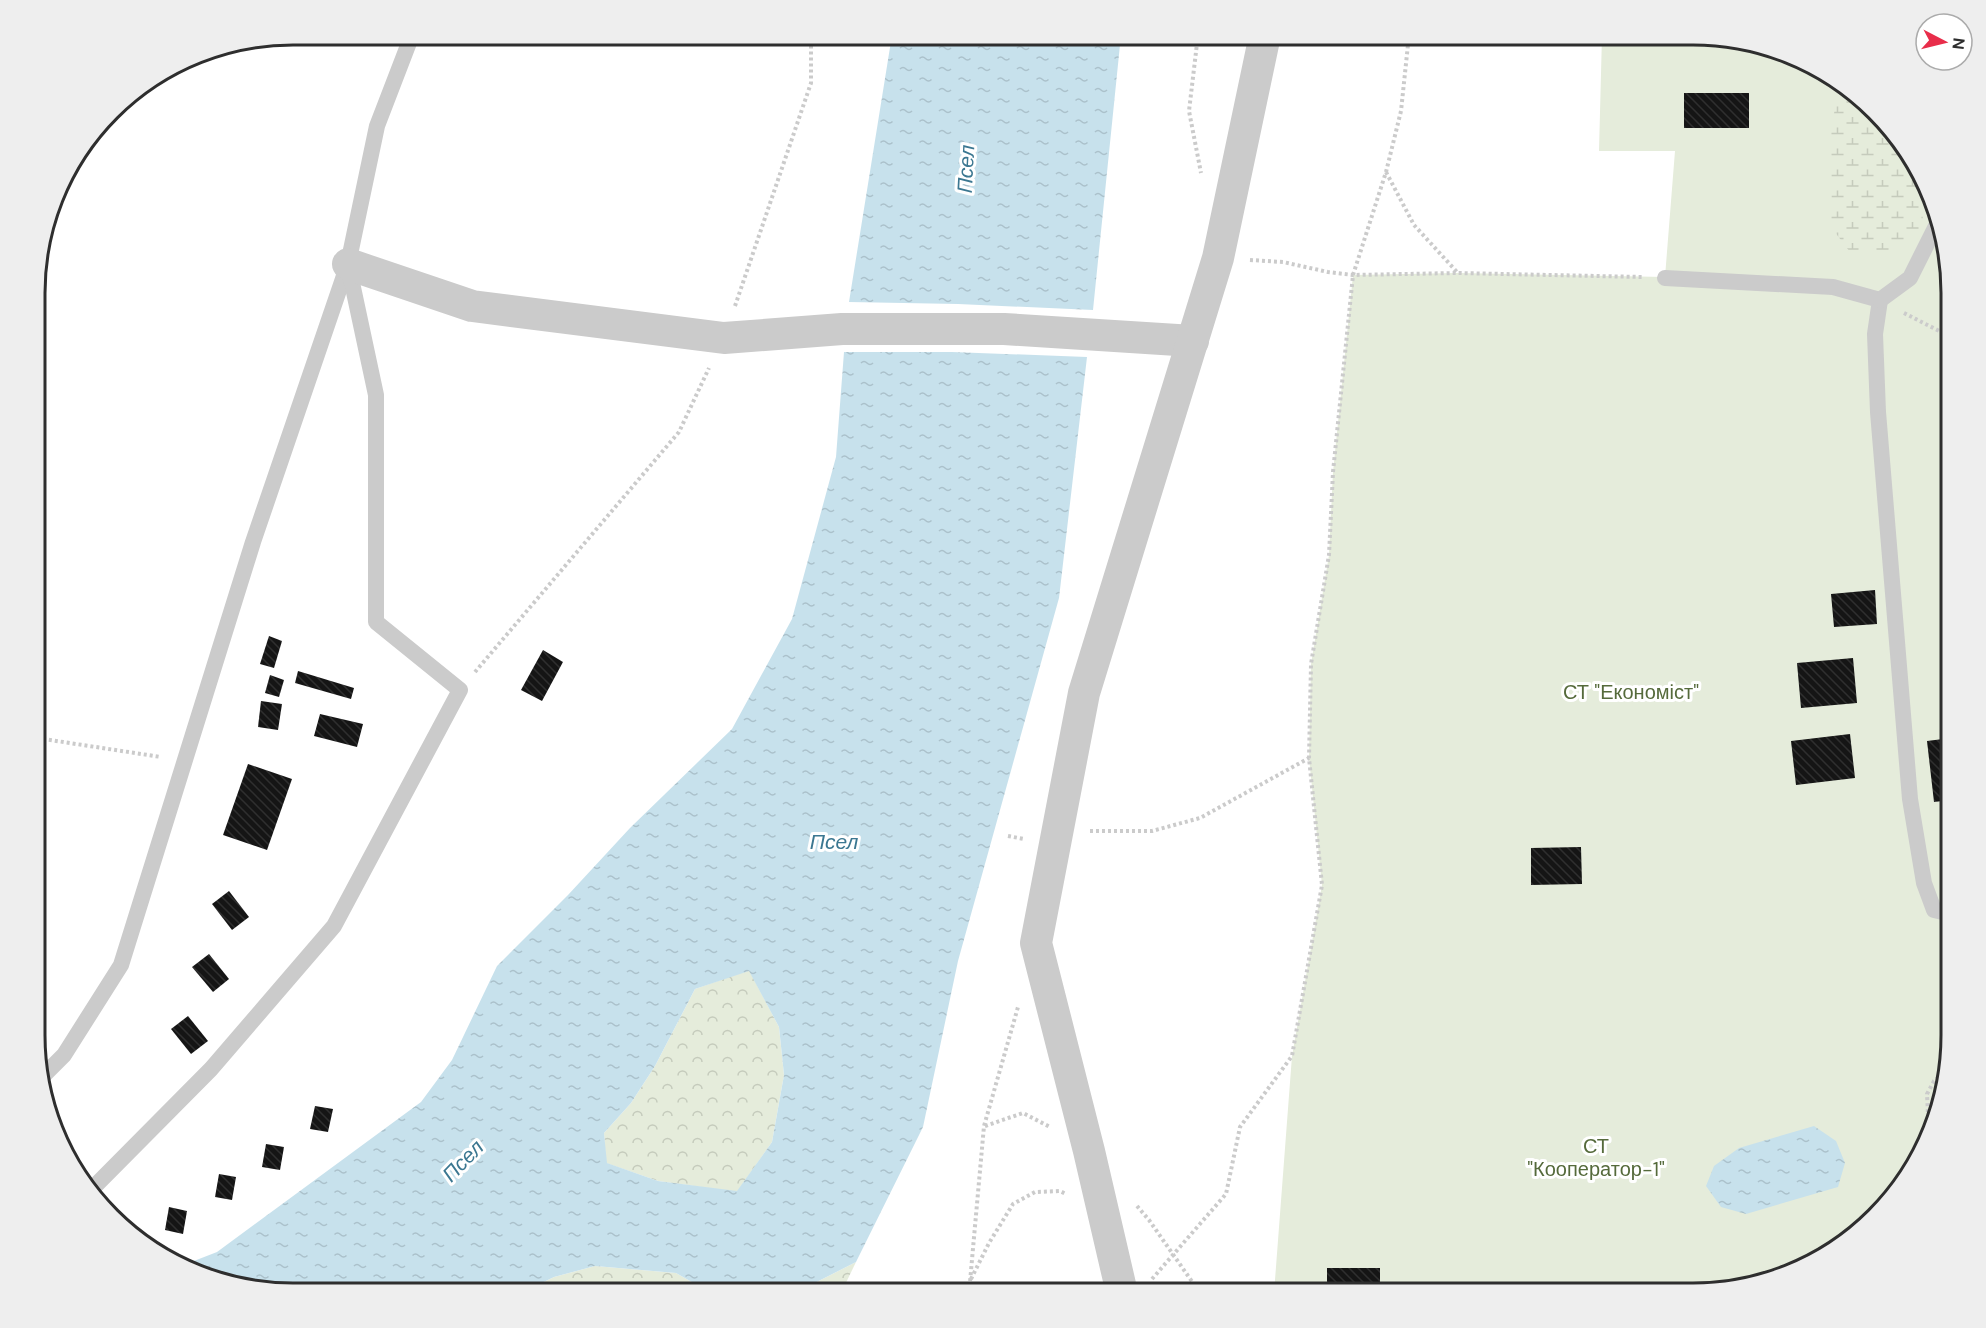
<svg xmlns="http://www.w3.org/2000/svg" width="1986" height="1328" font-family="'DM Sans',sans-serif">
	<defs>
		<pattern id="forest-crowns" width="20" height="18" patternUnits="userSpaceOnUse" patternTransform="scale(1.5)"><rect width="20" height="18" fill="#e5ecdb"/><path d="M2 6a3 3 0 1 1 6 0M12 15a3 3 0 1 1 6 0" fill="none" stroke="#c5cbbc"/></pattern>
		<pattern id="wetland-marsh" width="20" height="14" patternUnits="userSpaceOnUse" patternTransform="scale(1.5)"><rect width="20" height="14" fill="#e5ecdb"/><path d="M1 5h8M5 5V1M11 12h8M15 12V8" fill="none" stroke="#c5cbbc"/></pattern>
		<pattern id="water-ripples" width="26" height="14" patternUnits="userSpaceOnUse" patternTransform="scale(1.5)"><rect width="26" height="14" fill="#c7e1ec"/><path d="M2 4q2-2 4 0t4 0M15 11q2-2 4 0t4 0" fill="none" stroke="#abc1cb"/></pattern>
		<pattern id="building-back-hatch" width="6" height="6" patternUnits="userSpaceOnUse" patternTransform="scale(1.5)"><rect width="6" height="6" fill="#151515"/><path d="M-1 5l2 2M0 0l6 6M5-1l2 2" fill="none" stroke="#2f2f2f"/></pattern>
	</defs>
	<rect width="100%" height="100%" fill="#fff"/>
	<!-- green -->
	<path fill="#e5ecdb" d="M1602 35H1694L1776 48 1837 78 1917 164 1951 276V1052L1938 1118 1908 1179 1822 1259 1710 1293H1274L1292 1056 1322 885 1309 758 1311 664 1329 555 1333 472 1353 275 1457 273 1665 277 1675 151H1599Z"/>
	<!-- forest -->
	<g fill="url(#forest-crowns)">
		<path d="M749 970 779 1027 784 1075 772 1142 737 1192 658 1181 606 1163 604 1133 631 1103 655 1066 695 989Z"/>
		<path d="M856 1262 841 1293H795Z"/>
		<path d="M595 1266 676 1273 711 1293H521L554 1277Z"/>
	</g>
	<!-- wetland -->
	<path fill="url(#wetland-marsh)" d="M1837 78 1917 164 1922 179 1923 234 1893 251 1850 252 1831 227C1832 196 1831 165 1831 134 1832 115 1840 97 1837 78Z"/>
	<!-- water -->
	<g fill="url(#water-ripples)" fill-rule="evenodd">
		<path d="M892 35H1121L1093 310 958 304 849 302Z"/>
		<path d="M844 352H952L1087 357 1059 598 958 961 923 1127 856 1262 795 1293H711L676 1273 595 1266 554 1277 521 1293H292L210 1280 181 1266 217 1252 421 1102 452 1060 497 966 568 895 630 828 732 729 792 619 836 457ZM749 971 779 1027 784 1075 772 1142 737 1191 658 1181 607 1163 604 1133 631 1103 655 1066 695 989Z"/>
		<path d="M1814 1126 1836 1141 1845 1163 1838 1187 1746 1214 1721 1207 1706 1186 1714 1166 1739 1148Z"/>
	</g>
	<!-- building -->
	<g fill="url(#building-back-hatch)">
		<rect x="1684" y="93" width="65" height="35"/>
		<path d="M1875 590 1877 624 1834 627 1831 594Z"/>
		<path d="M269 636 282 641 274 668 260 664Z"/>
		<path d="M543 650 563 662 542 701 521 690Z"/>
		<path d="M1853 658 1857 703 1801 708 1797 663Z"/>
		<path d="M298 671 354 688 351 699 295 683Z"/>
		<path d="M270 675 284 680 279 697 265 693Z"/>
		<path d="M261 701 282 704 278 730 258 727Z"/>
		<path d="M320 714 363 724 357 747 314 736Z"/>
		<path d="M1850 734 1855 778 1796 785 1791 741Z"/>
		<path d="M1951 738V800L1934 802 1927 741Z"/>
		<path d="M248 764 292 779 267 850 223 835Z"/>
		<path d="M1581 847 1582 884 1531 885V848Z"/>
		<path d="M229 891 249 917 232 930 212 904Z"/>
		<path d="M209 954 229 979 213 992 192 967Z"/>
		<path d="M188 1016 208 1041 191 1054 171 1029Z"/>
		<path d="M315 1106 333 1109 328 1132 310 1129Z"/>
		<path d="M266 1144 284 1147 280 1170 262 1167Z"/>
		<path d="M219 1174 236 1177 232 1200 215 1197Z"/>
		<path d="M169 1207 187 1211 183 1234 165 1230Z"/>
		<rect x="1327" y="1268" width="53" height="25"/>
	</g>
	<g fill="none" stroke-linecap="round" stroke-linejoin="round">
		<!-- path -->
		<g stroke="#cbcbcb" stroke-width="4" stroke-dasharray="3 3" stroke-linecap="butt">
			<path d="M1198 35 1189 111 1201 173"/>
			<path d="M1386 172 1414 225 1457 272"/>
			<path d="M1250 260 1283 262 1328 272 1353 275 1457 273 1643 277"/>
			<path d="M735 306 811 83V35"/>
			<path d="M1904 313 1951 337"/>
			<path d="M475 672 679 432 709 368"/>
			<path d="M37 738 161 757"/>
			<path d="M1090 831H1152L1200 818 1309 758"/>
			<path d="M1008 836 1024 839"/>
			<path d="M985 1126 1023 1113 1050 1127"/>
			<path d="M1929 1136 1927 1094 1934 1081 1947 1070"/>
			<path d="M1137 1206 1149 1220 1200 1293"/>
			<path d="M971 1279 989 1243 1013 1204 1035 1192 1060 1191 1066 1194"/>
			<path d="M1152 1279 1226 1194 1240 1127 1292 1056 1322 885 1309 758 1311 664 1329 555 1333 472 1353 275 1386 172 1401 111 1409 35"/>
			<path d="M969 1293 984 1126 1018 1007"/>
		</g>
		<!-- service -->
		<g stroke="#cbcbcb" stroke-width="16">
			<path d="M1665 278 1833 287 1880 300 1875 334 1878 412 1910 799 1924 883 1934 910 1951 914"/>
			<path d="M1880 300 1910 278 1936 226"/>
			<path d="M40 1079 64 1055 121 965 253 542 348 264 377 126 412 35"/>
			<path d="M92 1189 211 1069 334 926 460 690 376 622V395L348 264"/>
		</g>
		<!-- minor -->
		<g stroke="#cbcbcb" stroke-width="32">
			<path d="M348 264 472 306 724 338 842 329H1004L1193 341"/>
			<path d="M1122 1293 1089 1151 1036 943 1084 693 1218 258 1265 35"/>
		</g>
	</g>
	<g text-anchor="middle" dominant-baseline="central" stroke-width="6" stroke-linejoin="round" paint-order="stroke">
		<!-- park labels -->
		<g font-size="20" fill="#556a3b" stroke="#fff">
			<text x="1631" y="692">СТ "Економіст"</text>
			<text x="1596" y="1146">СТ<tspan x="1596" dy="23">"Кооператор-1"</tspan></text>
		</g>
		<!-- water labels -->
		<g font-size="21" font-style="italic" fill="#3b7791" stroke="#fff">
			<text transform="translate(966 169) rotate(-87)">Псел</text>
			<text x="834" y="842">Псел</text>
			<text transform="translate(463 1161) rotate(-46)">Псел</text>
		</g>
	</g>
	<!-- crop -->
	<path d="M0 0H1986V1328H0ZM293 45H1693A248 248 0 0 1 1941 293V1035A248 248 0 0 1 1693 1283H293A248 248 0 0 1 45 1035V293A248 248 0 0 1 293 45Z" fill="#eee" fill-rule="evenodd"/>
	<path fill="none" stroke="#2e2e2e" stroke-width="3" d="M293 45H1693A248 248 0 0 1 1941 293V1035A248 248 0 0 1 1693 1283H293A248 248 0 0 1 45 1035V293A248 248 0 0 1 293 45Z"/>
	<!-- north arrow -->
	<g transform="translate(1944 42) rotate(97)"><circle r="28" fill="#ffffff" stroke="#ababab" stroke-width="1.5"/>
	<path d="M0-4.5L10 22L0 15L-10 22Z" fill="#e82d4a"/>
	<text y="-9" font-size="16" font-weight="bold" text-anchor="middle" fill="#2e2e2e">N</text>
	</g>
</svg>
